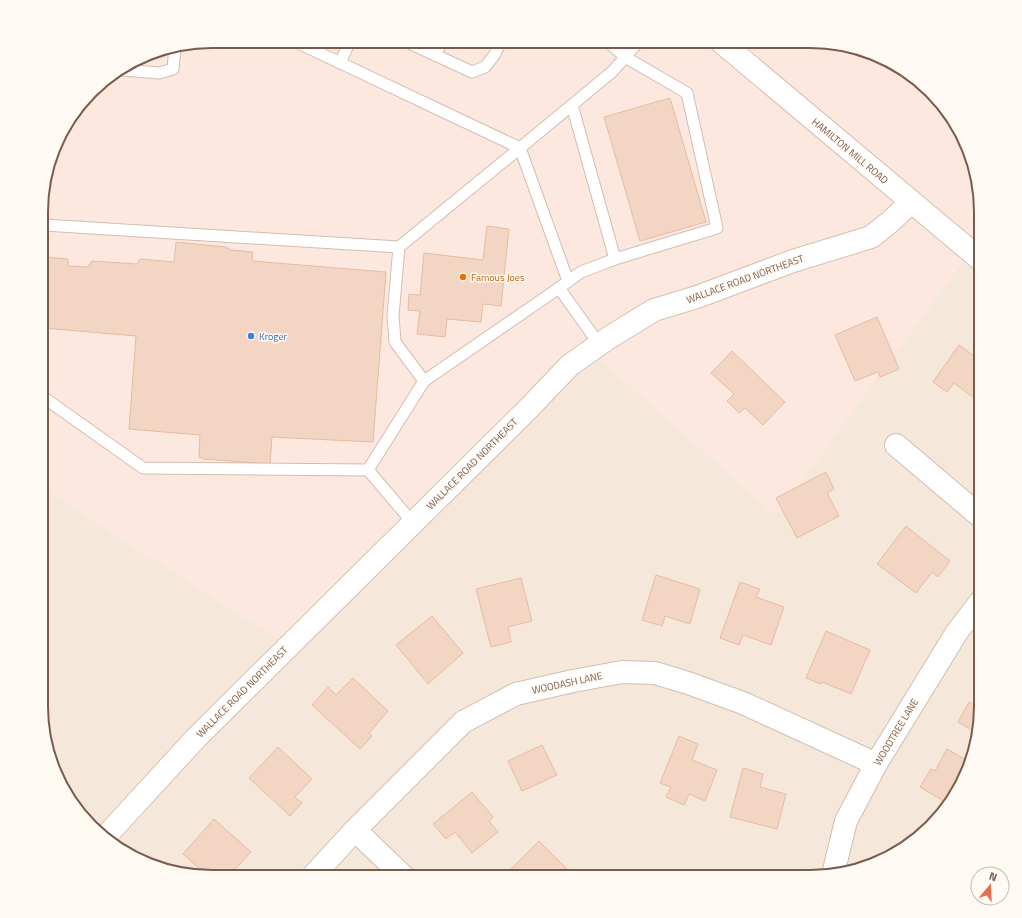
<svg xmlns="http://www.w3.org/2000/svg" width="1022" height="918" font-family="'Titillium Web',sans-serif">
	<rect width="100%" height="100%" fill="#fdf6ec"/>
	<!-- residential -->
	<path fill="#f5e8da" d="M981 236V706L963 781 923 834 875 864 821 877H212L137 859 84 819 54 771 41 717 43 488 287 644 592 352 776 515Z"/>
	<!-- commercial -->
	<path fill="#fde8e0" d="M212 41H821L886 59 938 99 968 147 981 201V236L776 515 592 352 287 644 43 488 44 179 64 127 100 83 157 50Z"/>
	<!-- building -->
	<g fill="#f3d5c3" stroke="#e6bba3">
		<path d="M167 49 166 55 150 54 157 50Z"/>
		<path d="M670 98 706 222 640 241 604 117Z"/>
		<path d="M487 226 509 229 501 306 483 304 481 322 447 319 445 337 417 334 420 311 408 310 409 294 420 295 424 253 483 260Z"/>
		<path d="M176 242 226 247 231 250 253 252 252 261 386 272 373 442 272 437 270 464 203 459 199 457 200 435 129 429 136 336 43 328 44 257 68 259V266L88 267 92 261 137 264 140 259 174 262Z"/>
		<path d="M877 317 899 369 880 377 878 372 855 381 835 335Z"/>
		<path d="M959 345 981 361V398L978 401 954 383 947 392 933 382Z"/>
		<path d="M732 351 785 402 763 425 745 408 739 413 727 401 734 394 711 373Z"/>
		<path d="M826 472 834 489 827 493 839 516 797 538 776 498Z"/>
		<path d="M906 526 950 561 938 577 932 572 916 593 877 564Z"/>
		<path d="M656 575 700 589 690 624 665 616 662 626 642 620Z"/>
		<path d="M521 578 532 621 508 627 511 642 491 647 476 589Z"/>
		<path d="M740 582 760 589 756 597 784 607 771 645 743 635 739 645 720 638Z"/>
		<path d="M432 616 463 653 428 684 396 645Z"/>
		<path d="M826 631 870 650 851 694 822 682 821 684 806 678Z"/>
		<path d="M353 678 388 711 369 733 372 736 360 749 312 705 328 687 336 695Z"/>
		<path d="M969 702 979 708 981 705 975 732 958 722Z"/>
		<path d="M679 736 698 744 692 760 717 770 705 801 689 794 684 805 666 797 671 787 660 783Z"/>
		<path d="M542 745 557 775 522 791 508 761Z"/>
		<path d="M278 747 312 779 295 797 302 803 290 816 249 778Z"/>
		<path d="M947 749 968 761 963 781 947 803 920 787 931 769 935 771Z"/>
		<path d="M743 768 763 774 760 787 786 794 777 829 730 817Z"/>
		<path d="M472 792 493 817 489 821 498 832 472 853 455 832 446 839 433 824Z"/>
		<path d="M214 819 251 852 228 877 208 876 183 854Z"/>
		<path d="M539 841 572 874 569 877H509L506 874Z"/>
	</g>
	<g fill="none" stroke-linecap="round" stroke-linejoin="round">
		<defs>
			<g id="lane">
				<path d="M294 41 520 148 613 71 639 41"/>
				<path d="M405 41 472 72 485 67 495 54 501 41"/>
				<path d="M435 55 442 41"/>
				<path d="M340 63 350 41"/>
				<path d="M123 70 159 73 173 69 175 47"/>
				<path d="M572 105 615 259"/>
				<path d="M44 225 399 247"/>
				<path d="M599 344 559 288 581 272 615 259 717 228 687 93 625 57 607 41"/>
				<path d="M424 381 395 342 393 316 399 247 520 148 568 281"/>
				<path d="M43 397 143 468 368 470"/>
				<path d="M413 523 368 470 424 381 559 288"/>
			</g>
			<g id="street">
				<path d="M896 445 981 517"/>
				<path d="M355 830 404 877"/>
				<path d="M833 874 846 821 876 764 957 632 981 601"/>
				<path d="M312 877 355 830 463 722 516 694 573 681 622 672 655 673 688 683 743 703 876 764"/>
			</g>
			<g id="secondary">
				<path d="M720 41 981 260"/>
				<path d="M106 836 196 738 529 408 570 365 610 337 654 310 697 297 793 261 871 237 890 222 911 202"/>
			</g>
		</defs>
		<!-- lane casing -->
		<use href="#lane" stroke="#d1beb0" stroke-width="13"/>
		<!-- street casing -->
		<use href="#street" stroke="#d1beb0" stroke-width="24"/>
		<!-- secondary casing -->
		<use href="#secondary" stroke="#d6c0b0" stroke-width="24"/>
		<!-- lane -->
		<use href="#lane" stroke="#fff" stroke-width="11"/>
		<!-- street -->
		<use href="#street" stroke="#fff" stroke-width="22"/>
		<!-- secondary -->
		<use href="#secondary" stroke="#fff" stroke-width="22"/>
	</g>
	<!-- markers -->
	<circle fill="#e8710a" stroke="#fffaf3" stroke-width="1.5" cx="463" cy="277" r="4"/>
	<circle fill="#3f7fe0" stroke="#fffaf3" stroke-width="1.5" cx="251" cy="336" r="4"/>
	<g text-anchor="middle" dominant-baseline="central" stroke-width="3" stroke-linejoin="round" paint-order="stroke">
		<!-- street labels -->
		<g font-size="10" fill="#7a5c4d" stroke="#fffaf3">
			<text transform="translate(850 151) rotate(40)">HAMILTON MILL ROAD</text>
			<text transform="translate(745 279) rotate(-20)">WALLACE ROAD NORTHEAST</text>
			<text transform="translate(472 464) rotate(-45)">WALLACE ROAD NORTHEAST</text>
			<text transform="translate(567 683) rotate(-12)">WOODASH LANE</text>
			<text transform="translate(242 692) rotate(-45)">WALLACE ROAD NORTHEAST</text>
			<text transform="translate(896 732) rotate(-59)">WOODTREE LANE</text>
		</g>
		<!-- food labels -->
		<g font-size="10" fill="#c56008" stroke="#fffaf3" text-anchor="start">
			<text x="471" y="277">Famous Joes</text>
		</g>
		<!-- shop labels -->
		<g font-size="10" fill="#366cbe" stroke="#fffaf3" text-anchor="start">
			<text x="259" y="336">Kroger</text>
		</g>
	</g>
	<!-- crop -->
	<path d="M0 0H1022V918H0ZM212 48H810A164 164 0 0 1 974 212V706A164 164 0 0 1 810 870H212A164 164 0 0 1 48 706V212A164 164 0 0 1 212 48Z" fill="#fffaf3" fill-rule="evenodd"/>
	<path fill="none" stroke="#7a5c4d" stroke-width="2" d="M212 48H810A164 164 0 0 1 974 212V706A164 164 0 0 1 810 870H212A164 164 0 0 1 48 706V212A164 164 0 0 1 212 48Z"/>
	<!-- north arrow -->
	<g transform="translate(990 886) rotate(19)"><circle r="19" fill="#fffaf3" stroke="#cabbb1"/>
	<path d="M0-3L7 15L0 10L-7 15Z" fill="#e76f51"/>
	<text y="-6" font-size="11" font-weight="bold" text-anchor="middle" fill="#7a5c4d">N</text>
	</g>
</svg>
